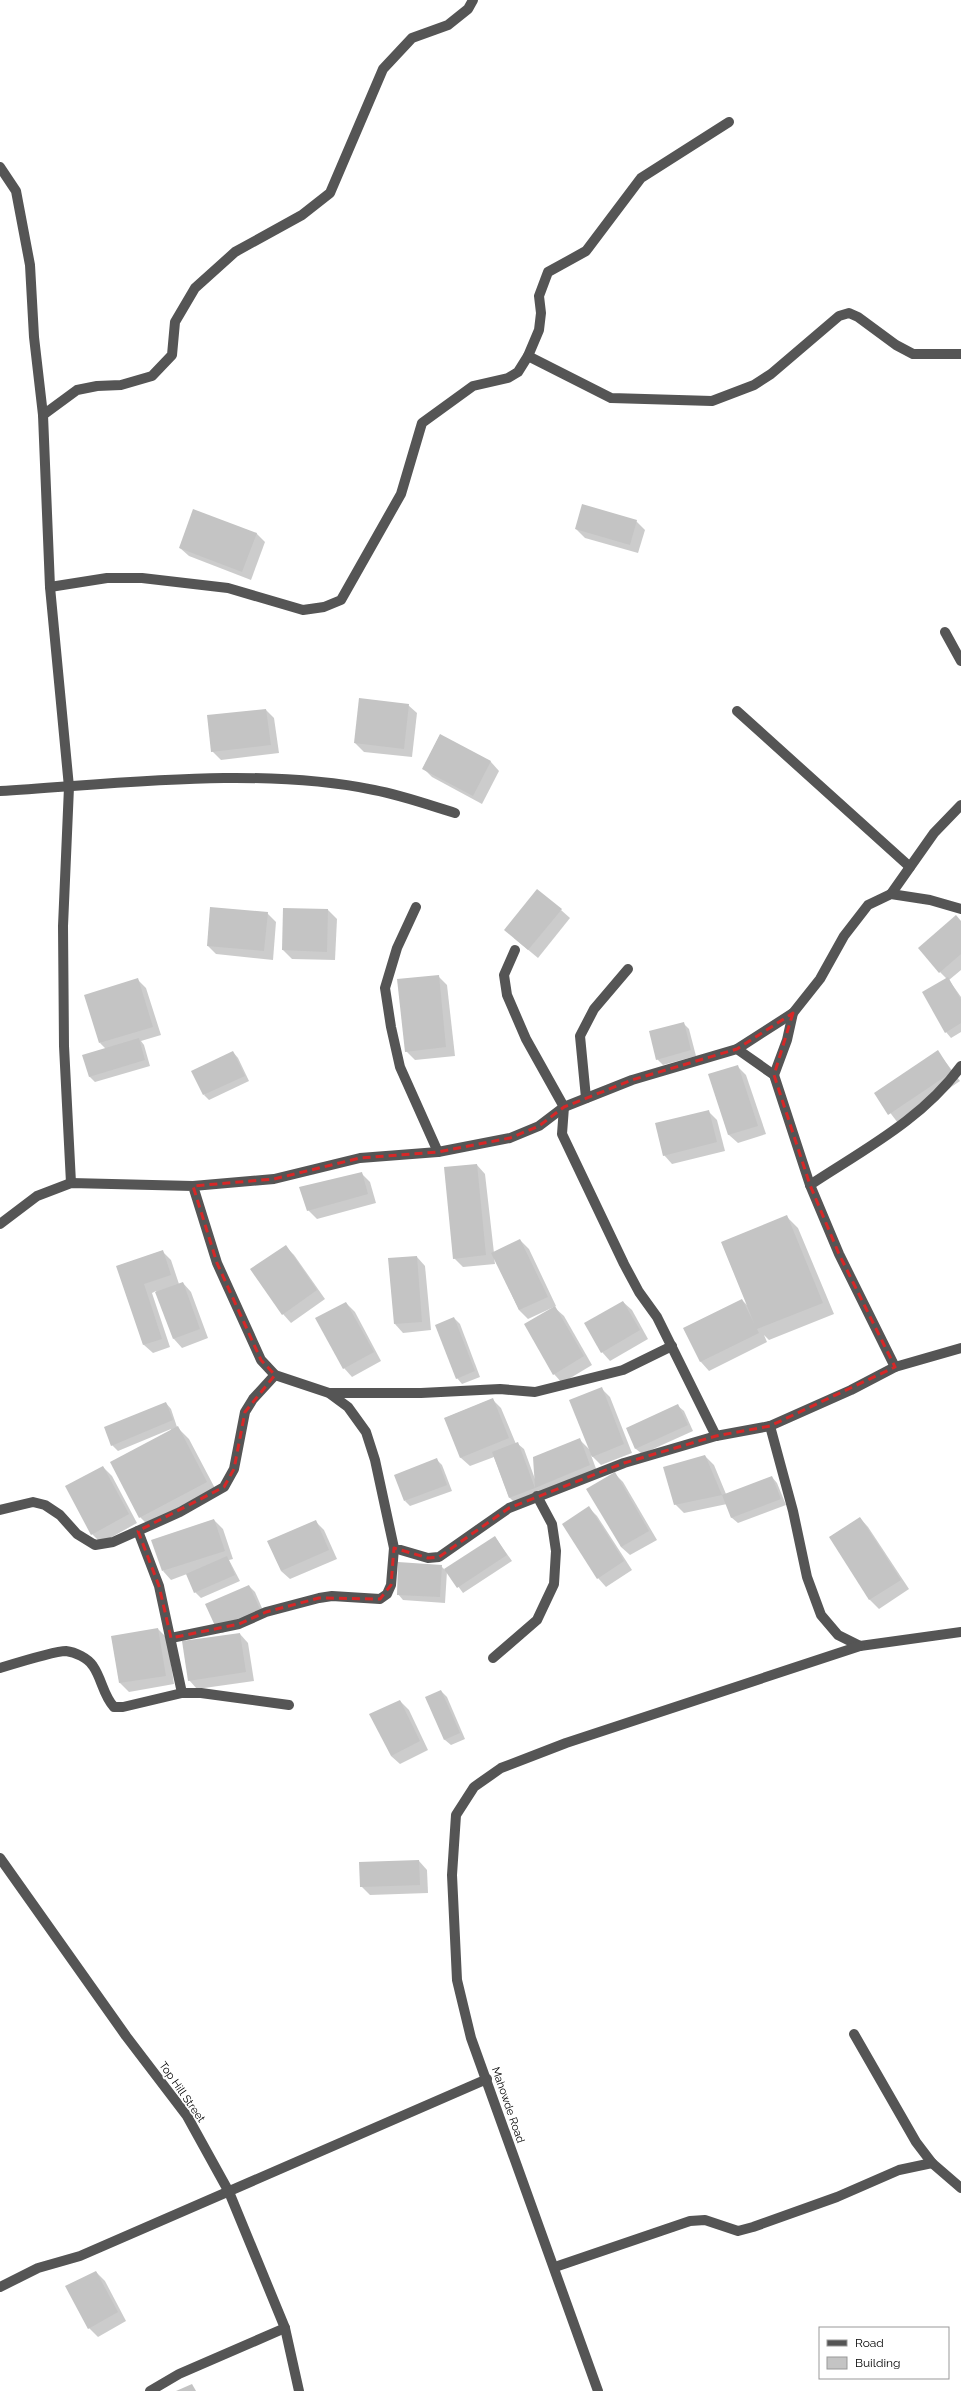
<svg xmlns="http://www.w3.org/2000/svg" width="961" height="2391" font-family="Raleway,sans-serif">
	<rect width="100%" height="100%" fill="#fff"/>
	<!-- shadow -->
	<g fill="#0003">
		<path d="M636 521 645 530 638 553 585 538 576 529Z"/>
		<path d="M256 533 265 542 251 580 189 556 180 548Z"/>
		<path d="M408 705 417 713 412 757 364 752 355 743Z"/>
		<path d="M266 710 274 718 279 753 221 760 212 751Z"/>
		<path d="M440 735 491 762 499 771 482 804 432 777 423 768Z"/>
		<path d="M328 910 337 919 335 960 292 959 283 950Z"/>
		<path d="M561 910 570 918 538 958 514 938Z"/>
		<path d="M267 913 276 922 273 960 216 954 208 946Z"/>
		<path d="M961 921V970L949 980 961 997V1032L951 1038 946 1032 947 979 940 972Z"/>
		<path d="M438 976 447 985 455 1056 415 1060 406 1051Z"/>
		<path d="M137 979 146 988 161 1035 141 1041 144 1045 150 1066 95 1082 89 1076 106 1049 100 1043Z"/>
		<path d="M683 1023 689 1029 696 1056 663 1065 657 1059Z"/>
		<path d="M233 1052 238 1058 249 1081 209 1100 204 1095Z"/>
		<path d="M938 1052 960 1081 898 1123 875 1093Z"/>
		<path d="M737 1066 746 1075 766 1134 738 1143 729 1135 710 1075Z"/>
		<path d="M708 1111 717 1120 725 1151 672 1164 664 1155Z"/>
		<path d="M477 1165 485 1174 494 1253 520 1240 529 1249 556 1306 528 1319 519 1310 494 1257 495 1264 463 1267 454 1258Z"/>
		<path d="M361 1173 370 1182 376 1203 317 1219 308 1210Z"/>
		<path d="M786 1216 798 1228 834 1314 769 1340 764 1335 767 1342 709 1371 701 1362 684 1329 742 1300 749 1307Z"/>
		<path d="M285 1246 294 1255 325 1299 291 1323 283 1314Z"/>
		<path d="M162 1251 171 1260 179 1284 183 1283 191 1292 208 1338 182 1348 174 1339 156 1291 152 1293 170 1347 153 1353 144 1345 118 1266Z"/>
		<path d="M417 1257 425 1266 431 1330 403 1333 395 1324Z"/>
		<path d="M623 1302 632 1310 648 1339 610 1361 602 1352Z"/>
		<path d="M346 1303 355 1312 381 1361 352 1377 344 1368Z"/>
		<path d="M555 1308 564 1316 592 1365 562 1383 554 1374Z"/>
		<path d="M454 1318 460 1324 480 1377 462 1384 457 1378Z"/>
		<path d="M601 1388 610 1397 632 1453 601 1465 591 1455 598 1474 515 1503 509 1497 494 1457 470 1466 461 1458 445 1418 492 1399 501 1408 516 1444H518L524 1449 535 1479 579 1439 590 1450Z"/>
		<path d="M166 1403 171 1409 177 1427 189 1439 218 1494 152 1529 140 1517 171 1429 118 1451 112 1445Z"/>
		<path d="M678 1406 684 1411 693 1431 642 1454 636 1449 627 1429Z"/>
		<path d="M705 1456 714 1465 726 1494 772 1477 777 1483 786 1505 738 1523 732 1518 727 1504 684 1513 675 1504Z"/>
		<path d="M437 1460 442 1465 452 1491 410 1506 405 1501Z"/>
		<path d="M103 1467 112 1476 137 1523 101 1543 92 1534Z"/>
		<path d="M614 1473 623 1482 657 1540 630 1555 621 1547Z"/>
		<path d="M589 1508 597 1516 632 1570 606 1587 598 1578Z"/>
		<path d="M860 1518 868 1527 909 1589 879 1609 870 1600 830 1537Z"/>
		<path d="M214 1520 223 1529 233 1559 229 1560 240 1581 201 1598 195 1592 187 1574 171 1580 163 1571Z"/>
		<path d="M315 1521 324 1530 337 1559 290 1579 281 1571Z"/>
		<path d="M495 1537 512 1561 463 1593 447 1571 445 1603 403 1600 398 1594 441 1566 445 1570Z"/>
		<path d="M249 1586 255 1592 265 1615 222 1633 217 1628Z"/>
		<path d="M158 1629 167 1638 174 1684 129 1692 120 1683 113 1637Z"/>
		<path d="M240 1634 248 1643 254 1681 197 1689 189 1680Z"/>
		<path d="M441 1691 447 1697 465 1739 451 1745 445 1740 426 1698Z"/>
		<path d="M400 1701 409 1710 428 1750 400 1764 391 1756Z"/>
		<path d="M419 1861 427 1870 428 1893 370 1895 361 1886Z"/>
		<path d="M96 2272 105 2281 126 2321 98 2337 89 2328Z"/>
	</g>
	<!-- building -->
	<g fill="#c4c4c4">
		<path d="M582 504 637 520 630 545 575 529Z"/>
		<path d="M193 509 257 533 242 572 179 548Z"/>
		<path d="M359 698 409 704 404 749 354 743Z"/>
		<path d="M266 709 271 745 211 752 207 715Z"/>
		<path d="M440 734 491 761 473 796 422 769Z"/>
		<path d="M537 889 562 909 528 950 504 930Z"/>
		<path d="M210 907 268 912 264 951 207 946Z"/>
		<path d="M283 908 328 909 327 952 282 950Z"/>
		<path d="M956 915 961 921V954L939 973 918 948Z"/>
		<path d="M439 975 446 1047 405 1052 397 979Z"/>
		<path d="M948 977 961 1000V1023L945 1033 922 992Z"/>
		<path d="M138 978 153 1027 99 1043 84 995Z"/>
		<path d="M684 1022 691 1050 656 1060 649 1031Z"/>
		<path d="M139 1038 145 1060 89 1077 82 1055Z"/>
		<path d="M938 1050 952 1072 888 1115 874 1093Z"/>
		<path d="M233 1051 245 1076 203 1095 191 1071Z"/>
		<path d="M738 1065 758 1126 728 1135 708 1074Z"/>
		<path d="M709 1110 717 1142 663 1156 655 1123Z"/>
		<path d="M477 1164 486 1255 453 1259 444 1167Z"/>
		<path d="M362 1172 368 1194 307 1211 299 1187Z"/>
		<path d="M787 1215 823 1303 757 1329 759 1333 700 1362 683 1328 742 1299 754 1323 721 1242Z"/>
		<path d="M520 1239 548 1297 519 1310 491 1253Z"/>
		<path d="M286 1245 317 1290 282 1315 250 1269Z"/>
		<path d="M163 1250 171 1275 144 1284 162 1339 143 1345 116 1266Z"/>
		<path d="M417 1256 422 1322 394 1324 388 1258Z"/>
		<path d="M183 1282 200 1329 173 1339 155 1292Z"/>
		<path d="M623 1301 640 1330 601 1353 584 1323Z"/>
		<path d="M346 1302 374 1352 343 1369 315 1318Z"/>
		<path d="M555 1306 584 1356 553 1375 524 1324Z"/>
		<path d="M454 1317 475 1371 456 1379 435 1325Z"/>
		<path d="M602 1387 624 1444 592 1457 569 1400Z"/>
		<path d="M493 1398 509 1438 460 1458 444 1418Z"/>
		<path d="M166 1402 173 1420 111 1446 104 1427Z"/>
		<path d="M678 1404 688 1425 635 1449 626 1428Z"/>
		<path d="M178 1426 207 1482 139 1518 110 1462Z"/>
		<path d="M580 1438 590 1465 535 1488 533 1457Z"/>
		<path d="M518 1442 535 1488 509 1498 492 1452Z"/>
		<path d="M705 1455 722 1495 674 1505 663 1467Z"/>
		<path d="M437 1458 447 1485 404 1501 394 1475Z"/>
		<path d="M103 1466 129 1514 91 1535 65 1486Z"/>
		<path d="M615 1472 649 1531 621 1547 586 1489Z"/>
		<path d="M772 1476 781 1499 731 1518 722 1495Z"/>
		<path d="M589 1506 624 1561 597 1579 562 1524Z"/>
		<path d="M860 1517 901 1580 869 1600 829 1537Z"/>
		<path d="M214 1519 225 1551 162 1571 151 1540Z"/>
		<path d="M316 1520 329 1550 281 1571 267 1541Z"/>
		<path d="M495 1536 507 1555 457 1588 444 1569Z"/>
		<path d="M227 1556 235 1575 194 1593 186 1574Z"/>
		<path d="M398 1562 442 1565 440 1597 397 1595Z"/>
		<path d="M249 1585 260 1609 216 1628 205 1604Z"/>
		<path d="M158 1628 166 1676 119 1683 111 1636Z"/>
		<path d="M240 1633 246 1672 188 1681 182 1641Z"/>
		<path d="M441 1690 460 1733 444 1740 425 1697Z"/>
		<path d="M400 1700 420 1741 391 1756 369 1714Z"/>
		<path d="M419 1860 420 1885 360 1887 359 1862Z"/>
		<path d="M96 2271 118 2312 88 2329 65 2286Z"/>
		<path d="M192 2384 196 2391H176Z"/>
	</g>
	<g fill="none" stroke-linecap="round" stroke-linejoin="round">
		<!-- minor -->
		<g stroke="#555" stroke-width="10">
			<path d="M0 167 16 191 30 265 34 337 43 415 50 587 69 787 63 926 64 1046 71 1183"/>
			<path d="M528 356 611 398 712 401 754 385 771 374 839 316 849 313 858 317 896 345 913 354H961"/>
			<path d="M43 415 77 390 97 386 121 385 152 376 172 355 175 322 195 288 235 252 302 215 330 193 383 69 412 38 448 25 468 9 473 0"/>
			<path d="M50 587 107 578H142L228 588 303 610 324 607 341 600 401 494 422 423 473 386 508 378 518 372 528 356 539 330 541 313 539 296 548 272 586 251 641 178 729 122"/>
			<path d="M945 632 961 661"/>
			<path d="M737 711 910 867"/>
			<path d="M0 791C118 784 258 766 374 790 401 795 429 805 455 813"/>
			<path d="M891 894 934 833 961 805"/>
			<path d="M416 907 397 948 385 988 391 1027 400 1067 438 1152"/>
			<path d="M515 950 504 975 507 995 526 1039 564 1107 562 1134 624 1264 639 1292 657 1317 716 1436 770 1426 851 1390 895 1367"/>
			<path d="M737 1049 774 1075 810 1185 839 1254 895 1367 961 1348"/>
			<path d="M774 1075 787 1040 793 1013"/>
			<path d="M586 1098 580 1036 594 1009 628 969"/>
			<path d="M810 1185C863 1150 923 1119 961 1066"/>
			<path d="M193 1186 274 1179 360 1158 438 1152 510 1138 539 1126 564 1107 632 1080 737 1049 793 1013 820 979 844 936 868 905 891 894 930 900 961 909"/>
			<path d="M0 1224 37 1196 71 1183 193 1186 217 1263 261 1360 275 1375 329 1393 348 1407 366 1432 375 1460 394 1548 428 1558 439 1557 509 1508 624 1463 716 1436"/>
			<path d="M329 1393H421L500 1389 535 1392 623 1370 672 1346"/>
			<path d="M770 1426 793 1511 807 1577 821 1615 838 1635 860 1646 961 1632"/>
			<path d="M0 1510 33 1502 45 1505 60 1515 77 1534 95 1545 113 1542 180 1512 224 1487 234 1469 245 1412 253 1399 275 1375"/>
			<path d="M138 1531 159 1586 182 1693"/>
			<path d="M171 1638 239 1624 266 1612 319 1598 332 1596 380 1599 387 1594 391 1585 394 1548"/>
			<path d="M493 1658 537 1620 554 1584 556 1551 552 1524 537 1496"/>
			<path d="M0 1668C13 1664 55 1651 66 1651 75 1652 88 1658 93 1666 102 1679 103 1695 114 1707H123L182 1693H201L289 1705"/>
			<path d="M0 1858 126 2036 187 2116 229 2192 285 2328 299 2391"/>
			<path d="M854 2034 916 2142 932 2163 961 2188"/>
			<path d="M555 2267 690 2221 705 2220 738 2231 753 2227 837 2197 899 2170 932 2163"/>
			<path d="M0 2287 38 2268 80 2256 487 2079"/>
			<path d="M150 2391 179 2374 285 2328"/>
			<path d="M598 2391 471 2038 457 1980 452 1875 456 1815 474 1787 501 1768 566 1743 860 1646"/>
		</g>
	</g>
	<!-- marked area -->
	<path fill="none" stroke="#d62828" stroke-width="3" stroke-dasharray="8 5" stroke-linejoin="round" d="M793 1013 774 1075 810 1185 839 1254 895 1367 770 1426 716 1436 624 1463 509 1508 439 1557 428 1558 394 1548 391 1585 380 1599 319 1598 266 1612 239 1624 171 1638 159 1586 138 1531 224 1487 234 1469 245 1412 275 1375 261 1360 217 1263 193 1186 274 1179 360 1158 438 1152 510 1138 539 1126 564 1107 632 1080 737 1049Z"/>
	<g text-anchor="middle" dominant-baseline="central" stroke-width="3.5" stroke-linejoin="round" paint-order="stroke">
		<!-- street labels -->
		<g font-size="11" fill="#000" stroke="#fff">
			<text transform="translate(182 2092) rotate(55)">Top Hill Street</text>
			<text transform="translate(508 2105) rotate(71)">Mahowde Road</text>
		</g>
	</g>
	<!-- legend -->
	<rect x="819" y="2327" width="130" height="52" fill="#ffffff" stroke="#999999"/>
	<rect x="827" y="2340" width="20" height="6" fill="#555555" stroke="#999999"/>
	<text x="855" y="2347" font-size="12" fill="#000000">Road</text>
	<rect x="827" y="2357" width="20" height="12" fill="#c4c4c4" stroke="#999999"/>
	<text x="855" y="2367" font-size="12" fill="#000000">Building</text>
</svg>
